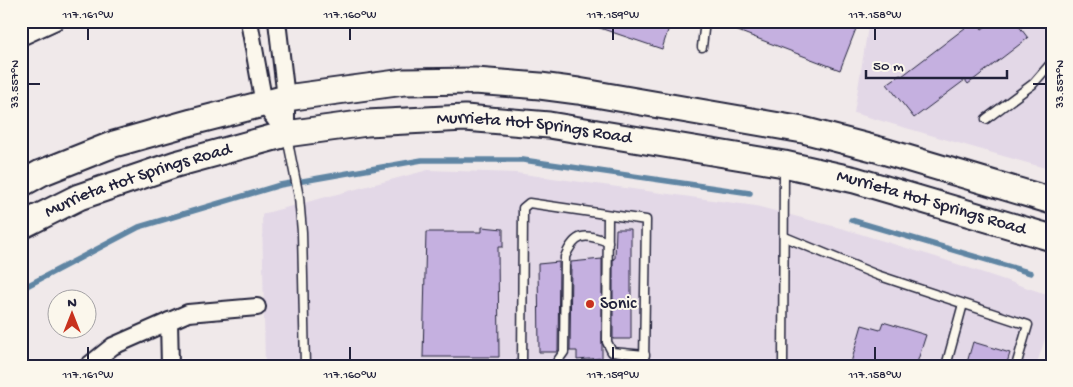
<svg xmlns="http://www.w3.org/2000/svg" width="1073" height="387" font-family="'Gochi Hand',sans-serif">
	<rect width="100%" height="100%" fill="#f0e9ea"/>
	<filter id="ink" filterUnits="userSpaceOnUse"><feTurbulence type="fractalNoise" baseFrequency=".02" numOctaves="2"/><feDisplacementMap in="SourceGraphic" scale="10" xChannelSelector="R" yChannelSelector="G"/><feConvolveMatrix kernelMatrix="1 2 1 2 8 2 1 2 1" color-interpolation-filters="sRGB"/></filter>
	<g filter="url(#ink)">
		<!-- built -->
		<g fill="#e3d8e7">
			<path d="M869 21H1052V170L854 113Z"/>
			<path d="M428 170 516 173 756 206 844 229 936 257 1052 296V318L1036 366H265L262 214Z"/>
		</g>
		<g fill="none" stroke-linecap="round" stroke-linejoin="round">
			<!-- stream -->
			<g stroke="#5f85a3" stroke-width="5.5">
				<path d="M851 220 1031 273"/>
				<path d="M21 289 139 227 280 185 422 160H523L750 193"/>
			</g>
		</g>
		<!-- building -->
		<g fill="#c5b0e0" stroke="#22223b">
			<path d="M588 21H671L662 49 588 24Z"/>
			<path d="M717 21H859L840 70 717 23Z"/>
			<path d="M974 21H976L982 29 993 21H1015L1028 38 968 84 965 80 914 118 887 84 900 75 902 76Z"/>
			<path d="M482 227 503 229V247H498L499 357H423L426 232H482Z"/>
			<path d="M616 229H631V339H613V259L615 258Z"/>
			<path d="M602 259V358L577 360V351H570L571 262Z"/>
			<path d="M559 262 558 350 557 352H539L538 264Z"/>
			<path d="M883 322 926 335 916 366H850L862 325 880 330Z"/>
			<path d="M973 342 1010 353 1006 366H966Z"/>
		</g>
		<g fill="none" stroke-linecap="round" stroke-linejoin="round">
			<defs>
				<g id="lane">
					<path d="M702 47 705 21"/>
					<path d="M986 119 1033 84 1052 62"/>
					<path d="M287 137 299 197 302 232 305 366"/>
					<path d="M608 215 607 342 612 352 645 355"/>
					<path d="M785 237 877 275 1028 325 1016 366"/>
					<path d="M522 366 523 208 529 203 646 220 644 366"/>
					<path d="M554 366 564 352 565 257C575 233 585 233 608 242"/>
					<path d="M783 366 784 169"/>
					<path d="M946 366 963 304"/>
				</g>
				<g id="street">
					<path d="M249 21 264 104 286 134"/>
					<path d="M277 21 286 98V134"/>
					<path d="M21 37 56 21"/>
					<path d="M169 321 170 366"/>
					<path d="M88 366 113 346 188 313 257 307"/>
				</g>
				<g id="primary">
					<path d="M21 184 41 173 114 144 192 122 286 98 404 82 475 81 540 86 578 91 803 130 880 150 1052 201"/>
					<path id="s1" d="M21 226 79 197 176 164 286 134 367 123 465 118 549 125 784 164 855 180 1052 238"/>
				</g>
			</defs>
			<!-- lane casing -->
			<use href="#lane" stroke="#22223b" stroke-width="11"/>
			<!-- street casing -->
			<use href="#street" stroke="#22223b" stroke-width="20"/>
			<!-- primary casing -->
			<use href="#primary" stroke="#22223b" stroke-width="29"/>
			<!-- lane -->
			<use href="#lane" stroke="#fbf7ec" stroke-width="8"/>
			<!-- street -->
			<use href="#street" stroke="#fbf7ec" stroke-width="16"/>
			<!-- primary -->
			<use href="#primary" stroke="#fbf7ec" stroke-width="25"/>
		</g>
	</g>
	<!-- ticks -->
	<path fill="none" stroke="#22223b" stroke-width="2" d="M88 28V40M350 28V40M613 28V40M875 28V40M28 84H40M1033 84H1046M88 347V360M350 347V360M613 347V360M875 347V360"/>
	<!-- markers -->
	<circle fill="#c8321e" stroke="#fbf7ec" stroke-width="2" cx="590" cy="304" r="5"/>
	<g text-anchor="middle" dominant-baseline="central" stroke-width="4" stroke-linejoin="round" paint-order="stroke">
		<!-- street labels -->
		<g font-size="18" fill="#22223b" stroke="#fbf7ec">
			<text stroke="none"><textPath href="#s1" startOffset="531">Murrieta Hot Springs Road</textPath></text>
			<text stroke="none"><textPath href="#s1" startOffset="126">Murrieta Hot Springs Road</textPath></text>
			<text stroke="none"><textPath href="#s1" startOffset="936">Murrieta Hot Springs Road</textPath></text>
		</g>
		<!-- poi labels -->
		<g font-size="18" fill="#22223b" stroke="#fbf7ec" text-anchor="start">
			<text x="600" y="304">Sonic</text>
		</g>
	</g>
	<!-- margin -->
	<rect width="1073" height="387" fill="none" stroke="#fbf7ec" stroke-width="55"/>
	<!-- north arrow -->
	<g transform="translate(72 314)"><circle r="24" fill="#fbf7ec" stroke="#a4a2a5"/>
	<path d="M0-4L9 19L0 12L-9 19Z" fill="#c8321e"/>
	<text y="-8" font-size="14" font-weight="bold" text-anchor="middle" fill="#22223b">N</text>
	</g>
	<!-- scale -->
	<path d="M866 70v8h141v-8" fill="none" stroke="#22223b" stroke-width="2.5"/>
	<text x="873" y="70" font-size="15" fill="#22223b" stroke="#fbf7ec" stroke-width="4" paint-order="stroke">50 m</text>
	<rect x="28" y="28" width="1018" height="332" fill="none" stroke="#22223b" stroke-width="2"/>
	<g font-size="12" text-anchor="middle" fill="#22223b">
		<text x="88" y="18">117.161°W</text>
		<text x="350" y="18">117.160°W</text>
		<text x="613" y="18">117.159°W</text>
		<text x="875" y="18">117.158°W</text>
		<text transform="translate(14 84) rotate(-90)" y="4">33.557°N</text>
		<text transform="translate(1059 84) rotate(-90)" y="4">33.557°N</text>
		<text x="88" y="378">117.161°W</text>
		<text x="350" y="378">117.160°W</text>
		<text x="613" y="378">117.159°W</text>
		<text x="875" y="378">117.158°W</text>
	</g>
</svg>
